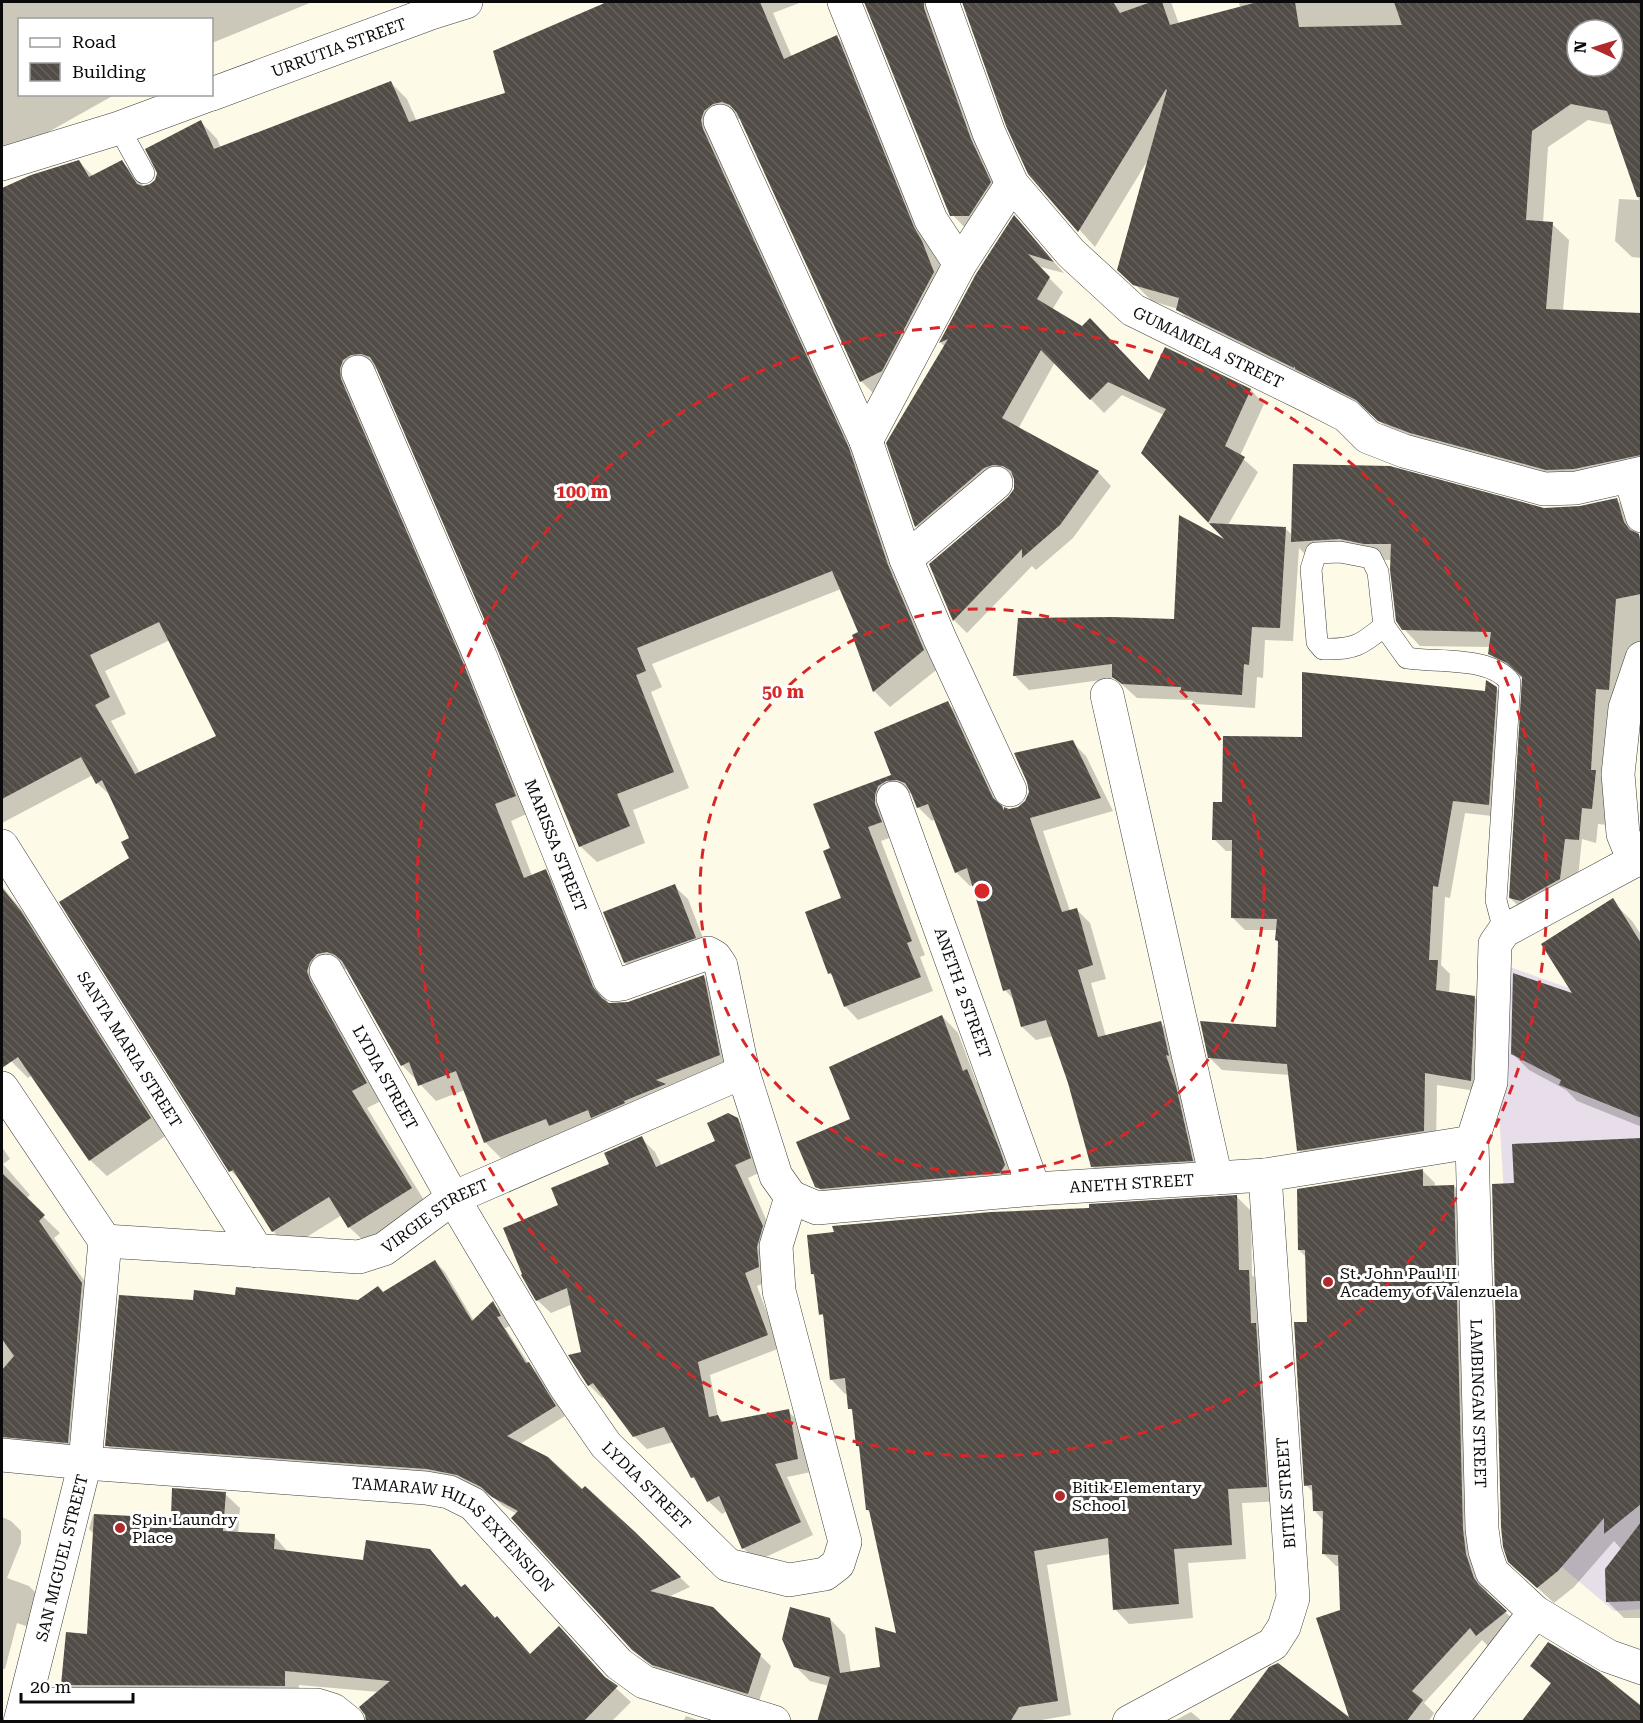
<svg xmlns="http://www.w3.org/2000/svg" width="1643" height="1723" font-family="'Roboto Serif',serif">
	<defs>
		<pattern id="building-back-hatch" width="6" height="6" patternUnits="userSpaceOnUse" patternTransform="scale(1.5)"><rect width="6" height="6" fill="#524c47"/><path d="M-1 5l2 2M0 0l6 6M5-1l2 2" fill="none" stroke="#66615d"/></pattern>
	</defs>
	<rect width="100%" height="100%" fill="#fefae8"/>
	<!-- industrial -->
	<path fill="#e8dee9" d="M1502 964 1641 1014V1609L1614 1611 1525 1536 1495 1047Z"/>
	<!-- shadow -->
	<g fill="#0003" fill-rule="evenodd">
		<path d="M2 2H312L212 43V20H20V94H116L2 158Z"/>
		<path d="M602 2H802L773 13 792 57 837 37 853 54 950 289 877 397 861 381 741 119 728 120 864 466 940 667 890 707 874 691 860 633 841 589 652 664 662 687 651 692 689 788 633 810 645 843 597 862 580 846 500 650 377 369 368 370 531 812 511 821 532 876 545 871 562 888 608 1004 629 1003 703 976 720 993 736 1071 501 1158 485 1142 465 1090 436 1101 402 1065 348 969 334 970 383 1100 367 1108 427 1205 366 1243 349 1227 342 1215 289 1248 273 1231 245 1185 231 1171 131 858V839L112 797 97 783 93 775 2 823V682L8 678 2 667V190L32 176 79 162 94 177 122 162 139 179 144 187 150 186 201 122 217 139 221 148 391 83 407 99 417 122 507 94 603 5ZM170 640 218 737 140 773 111 721 126 714 105 671Z"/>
		<path d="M866 2H951L1006 200 968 231 949 211Z"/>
		<path d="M963 2H1171L1179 24 1240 8 1239 2H1642V258L1632 257 1615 241 1619 199 1639 200 1613 125 1588 120 1548 147 1543 223 1552 224 1569 240 1563 311 1642 314V474L1591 485 1397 437 1374 416 1194 326 1178 309 1152 301 1119 269 1148 160 1095 247 1029 173 1008 125ZM1577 30H1613V66H1577Z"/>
		<path d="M1014 218 1064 273 1037 266 1063 292 1052 310 1150 382 1166 349 1251 390 1264 404 1240 456 1258 472 1228 525 1286 529 1293 536 1544 509 1580 508 1617 500 1633 516 1639 536H1642V667L1608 825 1598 824 1596 843 1582 839 1576 896 1527 914 1510 898 1523 678 1507 670 1490 654 1491 647 1420 646 1404 629 1392 560 1309 558 1299 548 1293 641 1265 640 1263 678 1257 677 1255 708 1196 704 1192 700 1137 698 1115 678 1029 690 1015 676 1019 619 1175 621 1230 544 1143 453 1164 415 1122 395 1104 413 1055 362 1018 429 1098 472 1111 486 1073 538 1036 570 1032 566 967 633 954 620 1009 498 1015 489 1016 479 1008 478 930 540 916 526 888 443 945 347 941 343 977 274Z"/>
		<path d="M1496 688 1509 701 1501 817 1465 813 1450 898 1445 897 1441 965 1450 974 1449 993 1474 997 1486 1010 1483 1092 1437 1085 1436 1143 1311 1163 1299 1150 1290 1075 1222 1070 1210 1058 1278 1029 1279 943 1276 940 1277 930H1245L1233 918V851H1226L1214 839 1223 804 1303 739 1486 693Z"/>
		<path d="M948 703 961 717 1004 809 1009 810 1019 808 1026 802 1072 742 1086 756 1113 811 1043 831 1070 911 1076 909 1090 923 1106 979 1091 983 1106 1037 1161 1023 1175 1037 1206 1174 1106 1180 1092 1166 1070 1083 1053 1036 1036 1040 1022 1027 1014 1000 1005 990 974 884 970 886 956 872 935 819 932 821 918 807 913 794 911 793 900 794 894 836 881 841 925 955 920 957 933 991 858 1020 845 1006 835 978 829 973 843 899 832 849 815 805 893 775Z"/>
		<path d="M2 886 37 929 167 1135 107 1176 90 1160 32 1075 28 1078 11 1061 2 1047Z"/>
		<path d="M674 886 688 899 708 951 639 977 625 963Z"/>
		<path d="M1616 905 1632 921 1642 936V1127L1577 1101 1566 1090 1529 1070 1512 1053 1576 996Z"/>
		<path d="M942 1016 958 1033 976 1081 983 1088 1021 1183 834 1203 817 1186 852 1120Z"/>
		<path d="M737 1119 751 1133 763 1171 748 1178 775 1240 771 1280 757 1286 780 1348 710 1375 718 1417 725 1423 788 1411 801 1424 811 1472 787 1477 813 1535 757 1561 743 1548 727 1511 722 1514 708 1501 700 1484 692 1477 674 1442 647 1449 634 1436 605 1397 602 1398 589 1385 573 1304 551 1313 537 1300 560 1206 641 1138 655 1152 662 1166 717 1141Z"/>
		<path d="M1642 1140V1618H1624L1608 1602 1622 1550 1614 1541 1574 1587 1554 1603 1527 1578 1514 1145Z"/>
		<path d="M2 1147 10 1159 3 1164 30 1195 25 1199 60 1233 54 1238 98 1300 84 1458 2 1453Z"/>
		<path d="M1422 1170 1435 1183 1434 1187 1454 1186 1466 1199 1478 1567 1489 1597 1518 1624 1489 1647 1482 1640 1424 1703 1434 1713 1428 1722H1230L1352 1721 1342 1611 1340 1566H1336L1324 1554V1521L1314 1510V1493L1306 1485 1309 1323 1307 1258 1299 1250Z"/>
		<path d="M1237 1197 1251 1211 1252 1275 1263 1285 1280 1501 1242 1503 1246 1559 1188 1563 1193 1618 1129 1624 1115 1609 1110 1554 1047 1565 1071 1715 1030 1722H818L829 1686 810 1681 795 1666 791 1609 831 1620 845 1635 851 1673 881 1669 898 1635 872 1514 867 1510 861 1449 857 1446 853 1412 850 1408 848 1393 845 1394 831 1379 825 1318 821 1314 816 1277 812 1274 1091 1209Z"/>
		<path d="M435 1261 445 1272 474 1321 493 1304 503 1313 510 1326 505 1328 529 1364 539 1374 565 1416 520 1444 633 1532 690 1587 668 1597 712 1609 771 1666 758 1704 664 1675 644 1660 517 1514 503 1506 493 1497 469 1485 117 1455 107 1445 194 1302 237 1297 359 1302 384 1293Z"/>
		<path d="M225 1494 240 1508 238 1533 274 1536 288 1552 364 1562 429 1551 462 1588 496 1619 497 1618 531 1655 608 1681 631 1702 611 1722H373L379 1692 299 1685 298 1700 77 1699 63 1685 88 1636 104 1544 89 1529 93 1515 172 1520Z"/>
		<path d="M2 1517 11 1521 21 1531V1543L7 1578 29 1586 40 1597 29 1627 17 1623 5 1669H2Z"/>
		<path d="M1532 1666 1610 1681 1642 1706V1722H1523L1552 1685Z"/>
		<path d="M1191 1712 1203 1722H1172Z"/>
		<path d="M686 1716 704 1722H683Z"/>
	</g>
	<!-- building -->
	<g fill="url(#building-back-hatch)" fill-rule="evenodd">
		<path d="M607 2H760L784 59 837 35 914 227 922 241 934 272 882 371 860 382 737 113 730 105 722 102 713 104 704 111 701 120 703 129 849 448 888 565 924 650 873 692 852 635 858 632 832 571 637 648 646 671 636 675 674 772 617 794 630 826 579 847 498 651 375 365 370 357 361 354 351 355 343 360 340 369 341 379 464 665 516 796 495 804 524 878 546 869 593 987 602 998 609 1003 628 1002 704 975 720 1055 656 1080 666 1084 624 1101 625 1103 591 1118 588 1110 549 1126 546 1119 484 1143 456 1071 418 1086 409 1062 401 1066 342 961 335 955 327 952 317 954 310 962 307 971 310 980 367 1083 352 1091 412 1188 348 1228 329 1197 272 1232 233 1170 229 1172 59 902 129 858 121 842 129 838 102 780 96 784 81 757 2 799V188L31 175 79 160 89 177 122 160 137 184 143 186 150 184 155 180 157 173 145 149 201 120 214 149 391 81 409 122 505 93 493 51ZM159 622 216 736 135 774 95 705 110 697 90 655Z"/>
		<path d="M864 2H924V8L971 139 991 182 969 216H950L948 211Z"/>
		<path d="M962 2H1113L1120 13 1151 2H1162L1170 25 1254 3 1295 2 1299 27 1402 25 1394 2H1641V197H1637L1607 111 1571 104 1532 131 1526 220 1553 222 1546 309 1641 313V455L1574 469 1546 470 1410 433 1378 421 1356 400 1295 369V366L1294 368 1176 310 1179 298 1133 285 1117 270 1167 90 1166 89 1078 232 1028 174 1006 126ZM1577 30H1613V66H1577Z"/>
		<path d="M1014 215 1054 262 1028 254 1050 277 1037 299 1082 326 1090 318 1149 380 1165 347 1251 389 1225 446 1245 457 1208 523 1286 527 1280 628 1252 627 1249 665 1244 664 1242 695 1181 691V687L1122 684 1112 677V664L1013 676 1018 618 1112 617 1174 619 1179 515 1224 539 1141 453 1166 409 1108 382 1090 400 1041 350 1002 418 1099 471 1060 525 1022 558V549L953 621 929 564 1008 497 1014 489V479L1011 471 1003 466 993 465 984 468 915 527 886 443 948 339 939 343 976 274Z"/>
		<path d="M1293 464 1390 466 1544 508 1580 506 1617 498 1624 522 1630 530 1639 534 1641 547V594L1616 599 1609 690 1596 689 1591 770H1596L1592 809 1582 808 1579 840 1565 839 1560 879 1521 901 1509 898 1522 677 1507 663 1488 654 1491 632 1402 630 1396 621 1390 570 1391 544H1364L1340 539 1291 542Z"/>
		<path d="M1302 672 1485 691 1486 680 1497 687 1489 805 1453 801 1438 887 1433 886 1429 960H1438L1436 990 1475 996 1471 1081 1425 1073 1424 1131 1297 1151 1287 1064 1208 1058 1200 1021 1276 1027 1278 941 1275 940 1277 919 1231 918 1232 840H1212L1213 802H1222L1223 736 1302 737Z"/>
		<path d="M948 701 993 798 1002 806 1004 811V807L1009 809 1018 807 1025 801 1029 792 1027 782 1014 753 1073 740 1101 798 1030 818 1062 912 1077 908 1093 965 1078 970 1098 1037 1161 1021 1169 1056 1166 1055 1176 1086 1193 1161 1091 1167 1068 1083 1046 1020 1021 1027 1010 989 1003 991 967 868 955 873 928 804 917 808 910 791 905 783 897 780 886 781 878 786 875 795V804L882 822 868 827 912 941 907 943 921 977 844 1007 831 973 828 974 805 912 841 898 823 851 830 848 813 804 891 775 874 732Z"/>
		<path d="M675 884 696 938 624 963 603 912Z"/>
		<path d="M2 888 21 911 151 1118 89 1161 18 1057 2 1068Z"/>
		<path d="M1613 898 1641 943V1118L1559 1085 1561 1080 1511 1054 1513 973 1572 993 1541 944Z"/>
		<path d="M942 1015 963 1071 967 1069 1000 1150 1005 1165 1000 1173 820 1189 815 1187 796 1142 850 1119 829 1067Z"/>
		<path d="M728 1113 738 1118 751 1158 735 1165 763 1226 757 1247 759 1267 745 1273 768 1335 698 1362 709 1417 718 1415 721 1422 789 1409 798 1459 775 1464 801 1522 742 1549 719 1496 707 1502 694 1477 691 1478 664 1427 633 1437 593 1383 588 1386 568 1355 581 1352 567 1288 536 1301 521 1275 522 1274 503 1228 558 1205 551 1188 609 1164 604 1153 642 1136 656 1167 715 1141 707 1123Z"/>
		<path d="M1641 1138V1504L1604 1534V1518L1558 1571 1537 1588 1508 1562 1503 1547 1501 1527 1492 1184 1514 1183 1512 1144Z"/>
		<path d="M1423 1169V1186L1454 1185 1463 1529 1466 1554 1474 1578 1479 1585 1507 1611 1476 1636 1470 1628 1412 1691 1423 1700 1406 1722H1228L1269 1667 1278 1663 1349 1717 1316 1618 1340 1610 1338 1555 1322 1554 1323 1511H1313L1312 1485 1304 1486 1294 1322H1307L1305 1250H1298L1297 1189Z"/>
		<path d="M2 1173 45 1215 39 1221 82 1283 68 1443 2 1437V1370L14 1356 2 1339Z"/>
		<path d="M1237 1195 1239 1270H1249L1251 1323H1256L1267 1487 1228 1489 1232 1545 1174 1549 1179 1604 1113 1610 1108 1538 1034 1551 1058 1701 1019 1707 1010 1722H817L830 1677 794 1667 782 1639 790 1607 830 1618 840 1673 880 1667 875 1627 896 1633 869 1510H866L859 1446H856L852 1409H848L845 1378 830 1380 823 1314 819 1315 814 1274H811L807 1235 834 1232 832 1226 991 1212 1089 1208V1204Z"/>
		<path d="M435 1260 472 1321 493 1301 501 1316 497 1317 526 1363 529 1362 556 1406 507 1436 548 1457 582 1489 585 1486 634 1531 681 1577 650 1591 713 1607 761 1654 748 1694 652 1665 632 1650 511 1518 518 1511 492 1497 481 1487 457 1475 427 1469 105 1446 119 1295 193 1300 194 1290 235 1295 236 1287 358 1300 378 1286 383 1292Z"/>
		<path d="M172 1488 226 1492 223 1531 275 1534 274 1549 363 1560 366 1540 430 1549 461 1587 465 1584 495 1618 497 1616 530 1654 559 1626 605 1677 618 1686 583 1722H366L365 1715 359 1707 390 1681 285 1671V1686L61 1685 66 1632 87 1634 94 1514 171 1518Z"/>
		<path d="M1641 1522V1601L1606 1602 1605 1569Z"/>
		<path d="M1548 1642 1599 1672 1641 1706V1722H1521L1551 1683 1530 1666Z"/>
	</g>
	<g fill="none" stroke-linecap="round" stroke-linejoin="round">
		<defs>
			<g id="service">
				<path d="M119 128 144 173"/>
				<path d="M1384 626C1362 645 1353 650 1323 649L1317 642 1311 569 1316 553 1340 552 1371 558 1378 572 1384 626 1407 658C1438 663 1490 656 1510 682L1496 900 1504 931"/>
			</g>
			<g id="minor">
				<path d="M844 2 931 220 960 264"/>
				<path id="s1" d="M942 2 989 133 1012 184 1071 253 1133 310 1310 397 1347 416 1368 437 1404 451 1544 489 1576 488 1642 473"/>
				<path id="s2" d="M212 94 431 13 466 2"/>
				<path d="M720 121 866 441 906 559 940 639 1010 790"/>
				<path d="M2 164 119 128 211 94"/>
				<path id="s3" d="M358 372 481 658 610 980 615 985 622 984 708 953 715 957 721 966 743 1072 776 1176 791 1197"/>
				<path d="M866 441 960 264 1012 184"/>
				<path d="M1630 476 1642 516"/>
				<path d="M906 559 996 483"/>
				<path d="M1107 695 1216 1178"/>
				<path id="s4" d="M893 798 1034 1189"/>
				<path id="s5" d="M2 846 257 1251"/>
				<path id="s6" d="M1634 861 1504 931 1495 944 1491 1082 1472 1142 1482 1529 1485 1551 1492 1572 1535 1612 1608 1656 1642 1668"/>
				<path d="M1634 861 1623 834 1618 774 1625 708 1642 658"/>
				<path id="s7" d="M326 971 453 1198 565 1386 606 1445 728 1565 789 1580 825 1574 838 1564 845 1542 779 1291 776 1246 791 1197"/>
				<path d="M2 1088 105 1241 85 1463 20 1722"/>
				<path id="s8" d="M791 1197 817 1208 1034 1189 1265 1175 1472 1142"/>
				<path id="s9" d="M105 1241 359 1257 384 1249 453 1198 743 1072"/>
				<path d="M25 1704 317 1705 333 1710 348 1722"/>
				<path d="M1129 1722 1273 1644 1284 1627 1293 1598 1265 1175"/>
				<path d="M1450 1722 1535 1612"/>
			</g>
			<g id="tertiary">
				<path id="s10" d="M2 1455 85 1463 426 1488 449 1492 473 1504 619 1664 644 1682 774 1722"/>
			</g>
		</defs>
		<!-- service casing -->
		<use href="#service" stroke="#3d3d3d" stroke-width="22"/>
		<!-- minor casing -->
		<use href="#minor" stroke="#3d3d3d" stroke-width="34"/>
		<!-- tertiary casing -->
		<use href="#tertiary" stroke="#3d3d3d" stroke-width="34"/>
		<!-- service -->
		<use href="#service" stroke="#fff" stroke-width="21"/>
		<!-- minor -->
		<use href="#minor" stroke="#fff" stroke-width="33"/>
		<!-- tertiary -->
		<use href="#tertiary" stroke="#fff" stroke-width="33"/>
	</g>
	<!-- distance rings -->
	<g fill="none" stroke="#d62828" stroke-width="3" stroke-dasharray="10 8">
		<circle cx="982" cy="891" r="282"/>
		<circle cx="982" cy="891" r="565"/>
	</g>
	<!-- markers -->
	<g fill="#b22a2c" stroke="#fff" stroke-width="2">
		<circle cx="1328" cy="1282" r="6"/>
		<circle cx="1060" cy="1496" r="6"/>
		<circle cx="120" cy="1528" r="6"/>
	</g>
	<g text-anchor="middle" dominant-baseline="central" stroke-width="6" stroke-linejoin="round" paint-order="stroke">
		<!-- street labels -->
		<g font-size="16" fill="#0a0a0a" stroke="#fff">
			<text stroke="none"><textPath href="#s2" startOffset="135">URRUTIA STREET</textPath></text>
			<text stroke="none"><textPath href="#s1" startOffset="454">GUMAMELA STREET</textPath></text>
			<text stroke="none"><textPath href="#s3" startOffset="513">MARISSA STREET</textPath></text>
			<text stroke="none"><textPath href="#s4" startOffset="207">ANETH 2 STREET</textPath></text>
			<text stroke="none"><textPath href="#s5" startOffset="240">SANTA MARIA STREET</textPath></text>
			<text stroke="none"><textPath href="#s7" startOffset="122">LYDIA STREET</textPath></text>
			<text stroke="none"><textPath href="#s8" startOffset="344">ANETH STREET</textPath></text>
			<text stroke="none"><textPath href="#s9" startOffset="342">VIRGIE STREET</textPath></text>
			<text stroke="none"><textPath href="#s6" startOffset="626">LAMBINGAN STREET</textPath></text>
			<text stroke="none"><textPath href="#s7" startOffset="608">LYDIA STREET</textPath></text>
			<text transform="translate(1286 1493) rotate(-94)">BITIK STREET</text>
			<text stroke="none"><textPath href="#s10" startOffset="471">TAMARAW HILLS EXTENSION</textPath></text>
			<text transform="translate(62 1558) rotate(-76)">SAN MIGUEL STREET</text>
		</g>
		<!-- poi labels -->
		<g font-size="16" fill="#0a0a0a" stroke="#fff" text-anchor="start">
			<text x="1340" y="1273">St. John Paul II<tspan x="1340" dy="18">Academy of Valenzuela</tspan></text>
			<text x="1072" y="1487">Bitik Elementary<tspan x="1072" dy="18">School</tspan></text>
			<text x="132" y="1519">Spin Laundry<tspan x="132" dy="18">Place</tspan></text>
		</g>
	</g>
	<circle cx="982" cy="891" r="9" fill="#d62828" stroke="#fff" stroke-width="3"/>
	<g font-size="18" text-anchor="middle" font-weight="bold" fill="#d62828" stroke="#fff" stroke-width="6" stroke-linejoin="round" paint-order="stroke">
		<text x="582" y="498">100 m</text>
		<text x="783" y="698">50 m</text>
	</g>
	<!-- border -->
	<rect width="1643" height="1723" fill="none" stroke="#0a0a0a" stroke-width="6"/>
	<!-- legend -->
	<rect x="18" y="18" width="195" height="78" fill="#ffffff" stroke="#9d9d9d" stroke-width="1.5"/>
	<rect x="30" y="38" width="30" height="9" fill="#ffffff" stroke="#9d9d9d" stroke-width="1.5"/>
	<text x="72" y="48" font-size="18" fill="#0a0a0a">Road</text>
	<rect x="30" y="63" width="30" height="18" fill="url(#building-back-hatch)" stroke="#9d9d9d" stroke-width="1.5"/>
	<text x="72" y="78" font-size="18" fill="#0a0a0a">Building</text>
	<!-- north arrow -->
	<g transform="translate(1595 48) rotate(274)"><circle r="28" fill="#ffffff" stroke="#9d9d9d" stroke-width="1.5"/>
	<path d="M0-4.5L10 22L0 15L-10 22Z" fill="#b22a2c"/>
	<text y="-9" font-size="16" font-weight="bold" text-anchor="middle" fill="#0a0a0a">N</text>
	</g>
	<!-- scale -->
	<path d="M21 1693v9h112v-9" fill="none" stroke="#0a0a0a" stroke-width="3"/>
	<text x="30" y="1693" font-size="18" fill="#0a0a0a" stroke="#ffffff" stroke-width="4.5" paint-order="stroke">20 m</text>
</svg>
